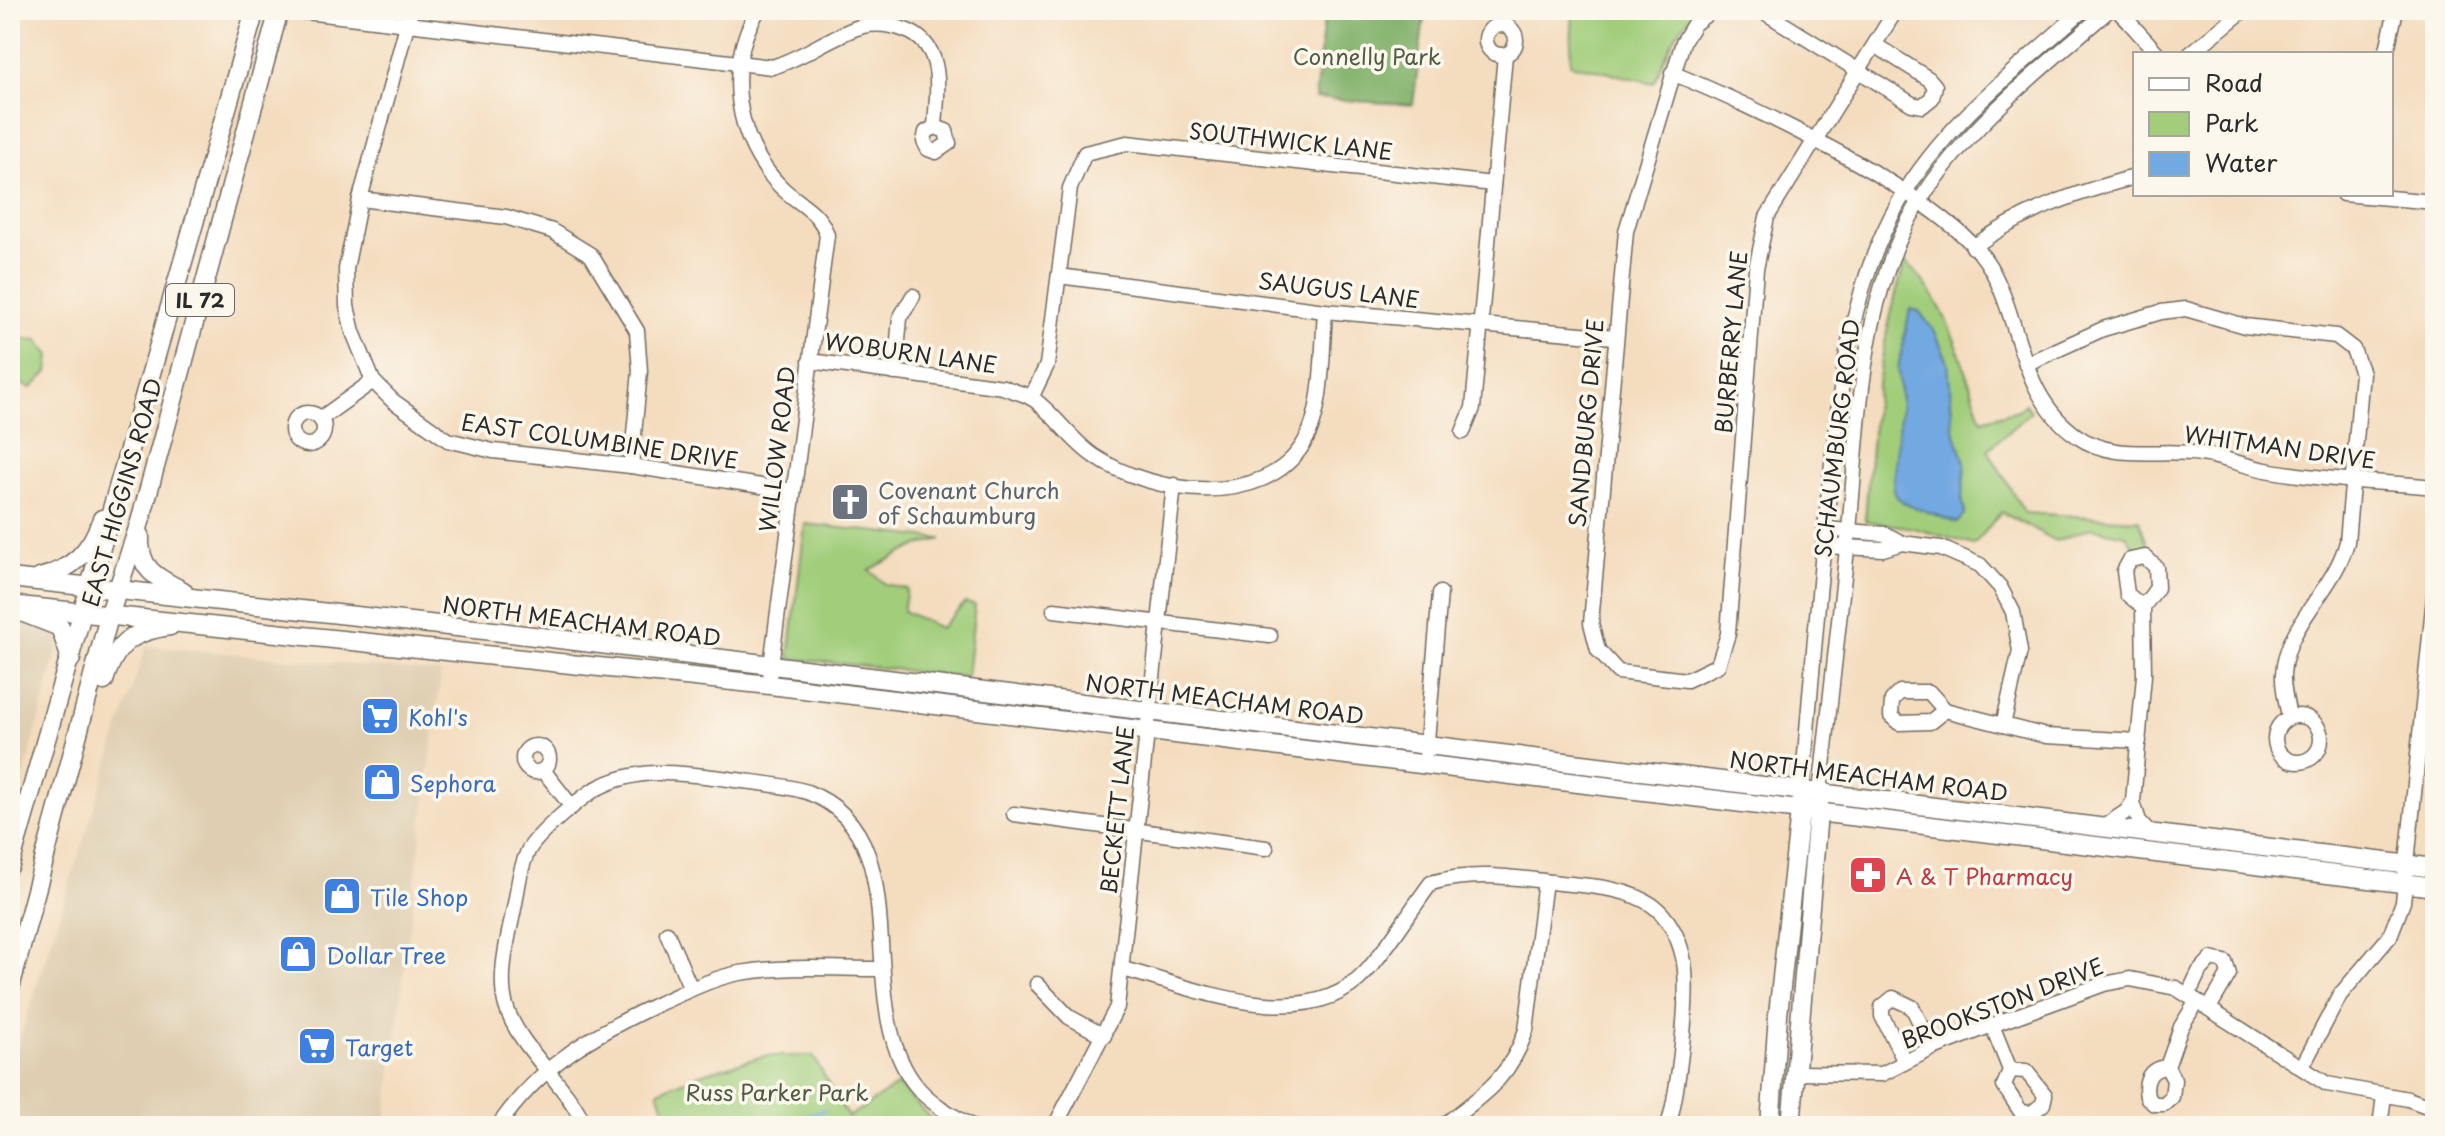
<svg xmlns="http://www.w3.org/2000/svg" width="2445" height="1136" font-family="'Playpen Sans',sans-serif">
	<rect width="100%" height="100%" fill="#fbf7ec"/>
	<filter id="ink" filterUnits="userSpaceOnUse"><feTurbulence type="fractalNoise" baseFrequency=".0125" numOctaves="2"/><feDisplacementMap in="SourceGraphic" scale="16" xChannelSelector="R" yChannelSelector="G"/><feConvolveMatrix kernelMatrix="1 2 1 2 8 2 1 2 1" color-interpolation-filters="sRGB"/></filter>
	<filter id="wash" filterUnits="userSpaceOnUse"><feTurbulence type="fractalNoise" baseFrequency=".006" numOctaves="4" result="noise"/><feDisplacementMap in="SourceGraphic" scale="32" xChannelSelector="R" yChannelSelector="G"/><feGaussianBlur stdDeviation="1.8" result="paint"/><feColorMatrix in="noise" values="0 0 0 0 0 0 0 0 0 0 0 0 0 0 0 0 0 1.4 0 .05"/><feComposite in="paint" operator="in"/></filter>
	<g filter="url(#wash)">
		<rect width="100%" height="100%" fill="#f4dcbe"/>
		<!-- built -->
		<g fill="#dfceb1">
			<path d="M10 620 47 625 60 640 10 830Z"/>
			<path d="M146 646 441 673 385 1126H10V1069Z"/>
		</g>
		<!-- green -->
		<g fill="#a2ce7b" stroke="#667c53" stroke-width="2">
			<path d="M1573 10H1699C1675 25 1666 58 1654 83L1570 64Z"/>
			<path d="M1905 262C1949 300 1963 367 1982 420L2018 410 2025 404 2031 411 1988 450 2025 513 2139 520 2149 549 2135 548 2126 535 2091 528 2056 541 2001 512 1974 545 1914 528 1865 521C1872 427 1877 353 1905 262Z"/>
			<path d="M21 339 38 340 50 355 48 372 32 388C7 382 10 369 10 346Z"/>
			<path d="M805 524 942 539 914 547 869 570 885 584 907 589 903 611 940 628 965 603 975 605 967 677 789 658Z"/>
			<path d="M764 1056H813L848 1117 898 1085 938 1126H670L658 1091 700 1074Z"/>
		</g>
		<!-- forest -->
		<path fill="#81b16b" stroke="#566e4b" stroke-width="2" d="M1325 10H1425L1413 105 1315 98Z"/>
		<!-- water -->
		<path fill="#73a9e1" stroke="#4f6a86" stroke-width="2" d="M1910 309 1919 311 1936 334 1948 362 1953 426 1965 462 1962 498 1965 513 1957 523 1904 503 1897 497 1893 486 1901 404 1898 368Z"/>
		<g fill="none" stroke-linecap="round" stroke-linejoin="round">
			<!-- stream -->
			<path stroke="#73a9e1" stroke-width="3" d="M748 1126 766 1117 794 1121 824 1110"/>
		</g>
	</g>
	<g filter="url(#ink)">
		<g fill="none" stroke-linecap="round" stroke-linejoin="round">
			<defs>
				<g id="minor">
					<path d="M289 10 772 67C804 58 831 35 863 26 877 23 892 25 905 30 946 45 937 90 935 127L926 132 924 141 928 149 936 152 949 143 946 131 935 127"/>
					<path d="M411 10 360 199 346 269 347 306 353 332 373 381 393 401 448 440 493 451 631 466 793 491"/>
					<path d="M758 10C724 66 735 141 781 187 798 204 820 211 827 235L770 673"/>
					<path d="M1712 10 1694 24 1683 42 1626 231 1591 623 1598 650 1618 672 1687 680 1718 665 1728 634 1756 269 1767 217 1896 10"/>
					<path d="M1761 10 1912 104 1922 106 1932 98 1935 86 1929 79 1875 45"/>
					<path d="M2118 10 2158 54"/>
					<circle cx="1501" cy="40" r="15"/>
					<path d="M2190 54 2244 10"/>
					<path d="M2386 54 2396 10"/>
					<path d="M1672 73C1748 104 1950 198 1990 267 2022 323 2019 396 2077 436 2113 462 2160 448 2201 454 2223 457 2244 466 2266 470 2321 480 2379 482 2435 487"/>
					<path d="M2343 194 2435 202"/>
					<path d="M360 199 506 217 552 231 591 255 637 331 640 371 631 466"/>
					<path d="M1973 247C2023 211 2075 193 2135 177"/>
					<path d="M1059 276 1325 311 1614 337"/>
					<path d="M810 361 1003 387C1012 391 1023 393 1032 398 1055 414 1071 441 1094 456 1152 495 1264 510 1304 443 1324 411 1322 348 1325 311"/>
					<path d="M2026 364 2103 329 2161 312 2186 309 2245 326 2336 336 2353 349 2362 373 2347 542C2334 591 2286 623 2283 674 2282 688 2287 704 2289 717"/>
					<path d="M895 373 900 318 913 296"/>
					<path d="M1031 398 1047 365 1070 188 1085 153 1127 143 1493 184"/>
					<circle cx="308" cy="429" r="16"/>
					<path d="M320 419 373 381"/>
					<path d="M1463 432 1473 408 1505 55"/>
					<path d="M1825 529 1885 534 1902 543 1941 548 1980 565 2000 587 2013 612 2020 651 2003 725"/>
					<path d="M1824 546 1883 549 1902 543"/>
					<path d="M2143 607 2127 594 2124 571 2130 560 2145 557 2156 567 2157 588 2143 607 2144 675 2133 802 2139 821 2151 834"/>
					<path d="M1054 610 1270 636"/>
					<path d="M1900 692H1929L1945 710 1930 722 1899 723 1891 716 1892 700Z"/>
					<path d="M1945 710 2046 736 2139 741"/>
					<circle cx="2298" cy="739" r="23"/>
					<circle cx="536" cy="759" r="13"/>
					<path d="M1426 752 1440 593"/>
					<path d="M543 770 572 807"/>
					<path d="M1802 791C1810 694 1818 597 1828 501 1839 399 1847 293 1899 202 1944 124 2017 69 2083 10"/>
					<path d="M1820 793C1829 708 1839 624 1848 540 1860 428 1857 303 1918 204 1965 128 2042 68 2109 10"/>
					<path d="M1014 814 1266 848"/>
					<path d="M2102 828 2127 811 2133 802"/>
					<path d="M667 933 691 989"/>
					<path d="M1123 969C1194 988 1307 1037 1366 972 1390 945 1409 912 1431 883 1472 871 1510 877 1552 882 1584 886 1624 886 1652 905 1668 916 1679 938 1683 957 1691 990 1678 1093 1668 1126"/>
					<path d="M1037 984 1069 1017 1104 1036"/>
					<path d="M2188 995 2199 972 2211 959 2225 962 2229 974 2209 1008"/>
					<path d="M1992 1025 2010 1070 2004 1086 2021 1112 2032 1113 2043 1104 2045 1095 2026 1071 2010 1070"/>
					<path d="M1905 1062 1882 1016V1007L1893 998 1912 1007 1933 1048"/>
					<path d="M2167 1067C2149 1068 2144 1081 2147 1097L2154 1104H2164L2172 1097 2174 1080 2167 1067 2181 1027 2197 1001"/>
					<path d="M2302 1067 2340 995 2390 936 2403 902 2435 587"/>
					<path d="M1795 1073 1882 1074 1933 1048 1992 1025 2104 984 2130 979 2176 988 2327 1084 2408 1099 2435 1109"/>
					<path d="M498 1126C542 1063 592 1035 660 1003 685 992 712 978 740 973 786 965 833 969 880 969"/>
					<path d="M585 1126C566 1082 519 1049 506 1006 496 972 512 926 517 892 519 878 522 864 528 851 537 834 577 801 594 790 638 765 682 773 729 779 755 783 782 784 807 792 922 835 850 997 914 1083 928 1102 951 1115 971 1126"/>
					<path d="M1055 1126 1117 1007 1174 485"/>
					<path d="M1443 1126C1481 1096 1510 1079 1526 1030L1545 881"/>
					<path d="M2380 1126 2384 1096"/>
				</g>
				<g id="major">
					<path d="M140 535C138 569 155 577 183 591"/>
					<path d="M10 578 493 631 2435 868"/>
					<path d="M40 578C73 569 91 551 102 519"/>
					<path d="M10 605 770 685 2435 887"/>
					<path d="M24 613 60 627 71 659"/>
					<path d="M104 681C115 644 132 631 170 626"/>
					<path d="M10 865 255 10"/>
					<path d="M10 988 110 613 140 522 279 10"/>
					<path d="M1770 1126 1778 1015 1801 802"/>
					<path d="M1791 1126 1819 802"/>
				</g>
			</defs>
			<!-- minor casing -->
			<use href="#minor" stroke="#71695e" stroke-width="17"/>
			<!-- major casing -->
			<use href="#major" stroke="#71695e" stroke-width="21"/>
			<!-- minor -->
			<use href="#minor" stroke="#fff" stroke-width="14"/>
			<!-- major -->
			<use href="#major" stroke="#fff" stroke-width="18"/>
		</g>
	</g>
	<!-- icons -->
	<defs>
		<symbol id="church-square" viewBox="-11 -11 22 22"><rect x="-9" y="-9" width="18" height="18" rx="4" fill="#6b7280" stroke="#fbf7ec"/><path d="M-1.2-6h2.4v3.5h3.3v2.4h-3.3V6h-2.4V-.1h-3.3v-2.4h3.3Z" fill="#fff"/></symbol>
		<symbol id="supermarket-square" viewBox="-11 -11 22 22"><rect x="-9" y="-9" width="18" height="18" rx="4" fill="#3f7fe0" stroke="#fbf7ec"/><path d="M-6-5.5h2.5l.6 2H6L4.5 2H-2.5L-4.4-4H-6ZM-1.5 3.2a1.3 1.3 0 1 0 .1 0ZM3 3.2a1.3 1.3 0 1 0 .1 0Z" fill="#fff"/></symbol>
		<symbol id="shop-square" viewBox="-11 -11 22 22"><rect x="-9" y="-9" width="18" height="18" rx="4" fill="#3f7fe0" stroke="#fbf7ec"/><path d="M-5-2.5h2.3a2.7 3.5 0 0 1 5.4 0H5L5.5 6h-11ZM-1.5-2.5h3a1.5 2.3 0 0 0-3 0Z" fill="#fff"/></symbol>
		<symbol id="pharmacy-square" viewBox="-11 -11 22 22"><rect x="-9" y="-9" width="18" height="18" rx="4" fill="#e0444e" stroke="#fbf7ec"/><path d="M-2-6h4v4h4v4h-4v4h-4v-4h-4v-4h4Z" fill="#fff"/></symbol>
	</defs>
	<g fill-rule="evenodd">
		<use href="#church-square" x="828" y="480" width="44" height="44"/>
		<use href="#supermarket-square" x="358" y="694" width="44" height="44"/>
		<use href="#shop-square" x="360" y="760" width="44" height="44"/>
		<use href="#pharmacy-square" x="1846" y="853" width="44" height="44"/>
		<use href="#shop-square" x="320" y="874" width="44" height="44"/>
		<use href="#shop-square" x="276" y="932" width="44" height="44"/>
		<use href="#supermarket-square" x="295" y="1024" width="44" height="44"/>
	</g>
	<g text-anchor="middle" dominant-baseline="central" stroke-width="7" stroke-linejoin="round" paint-order="stroke">
		<!-- shield labels -->
		<rect fill="#fbf7ec" stroke="#696865" stroke-width="2" x="166" y="284" width="68" height="32" rx="6"/>
		<g font-size="20" font-weight="bold" fill="#2b2b2b">
			<text x="200" y="300">IL 72</text>
		</g>
		<!-- park labels -->
		<g font-size="22" fill="#4f5c43" stroke="#fbf7ec">
			<text x="1367" y="55">Connelly Park</text>
			<text x="777" y="1091">Russ Parker Park</text>
		</g>
		<!-- street labels -->
		<g font-size="22" fill="#2b2b2b" stroke="#fbf7ec">
			<text transform="translate(1291 140) rotate(6)">SOUTHWICK LANE</text>
			<text transform="translate(1339 289) rotate(7)">SAUGUS LANE</text>
			<text transform="translate(1730 342) rotate(-85)">BURBERRY LANE</text>
			<text transform="translate(911 352) rotate(8)">WOBURN LANE</text>
			<text transform="translate(1585 423) rotate(-85)">SANDBURG DRIVE</text>
			<text transform="translate(1836 438) rotate(-83)">SCHAUMBURG ROAD</text>
			<text transform="translate(600 440) rotate(8)">EAST COLUMBINE DRIVE</text>
			<text transform="translate(2280 446) rotate(8)">WHITMAN DRIVE</text>
			<text transform="translate(776 449) rotate(-83)">WILLOW ROAD</text>
			<text transform="translate(121 492) rotate(-74)">EAST HIGGINS ROAD</text>
			<text transform="translate(582 620) rotate(7)">NORTH MEACHAM ROAD</text>
			<text transform="translate(1225 698) rotate(7)">NORTH MEACHAM ROAD</text>
			<text transform="translate(1869 775) rotate(7)">NORTH MEACHAM ROAD</text>
			<text transform="translate(1116 810) rotate(-84)">BECKETT LANE</text>
			<text transform="translate(2002 1002) rotate(-21)">BROOKSTON DRIVE</text>
		</g>
		<!-- worship labels -->
		<g font-size="22" fill="#5b616d" stroke="#fbf7ec" text-anchor="start">
			<text x="878" y="489">Covenant Church<tspan x="878" dy="25">of Schaumburg</tspan></text>
		</g>
		<!-- shop labels -->
		<g font-size="22" fill="#366cbe" stroke="#fbf7ec" text-anchor="start">
			<text x="408" y="716">Kohl's</text>
			<text x="410" y="782">Sephora</text>
			<text x="370" y="896">Tile Shop</text>
			<text x="326" y="954">Dollar Tree</text>
			<text x="345" y="1046">Target</text>
		</g>
		<!-- health labels -->
		<g font-size="22" fill="#be3a42" stroke="#fbf7ec" text-anchor="start">
			<text x="1896" y="875">A &amp; T Pharmacy</text>
		</g>
	</g>
	<!-- margin -->
	<rect width="2445" height="1136" fill="none" stroke="#fbf7ec" stroke-width="40"/>
	<!-- legend -->
	<rect x="2133" y="52" width="260" height="144" fill="#fbf7ec" stroke="#a8a59f" stroke-width="2"/>
	<rect x="2149" y="78" width="40" height="12" fill="#ffffff" stroke="#a8a59f" stroke-width="2"/>
	<text x="2205" y="92" font-size="24" fill="#2b2b2b">Road</text>
	<rect x="2149" y="112" width="40" height="24" fill="#a2ce7b" stroke="#a8a59f" stroke-width="2"/>
	<text x="2205" y="132" font-size="24" fill="#2b2b2b">Park</text>
	<rect x="2149" y="152" width="40" height="24" fill="#73a9e1" stroke="#a8a59f" stroke-width="2"/>
	<text x="2205" y="172" font-size="24" fill="#2b2b2b">Water</text>
</svg>
